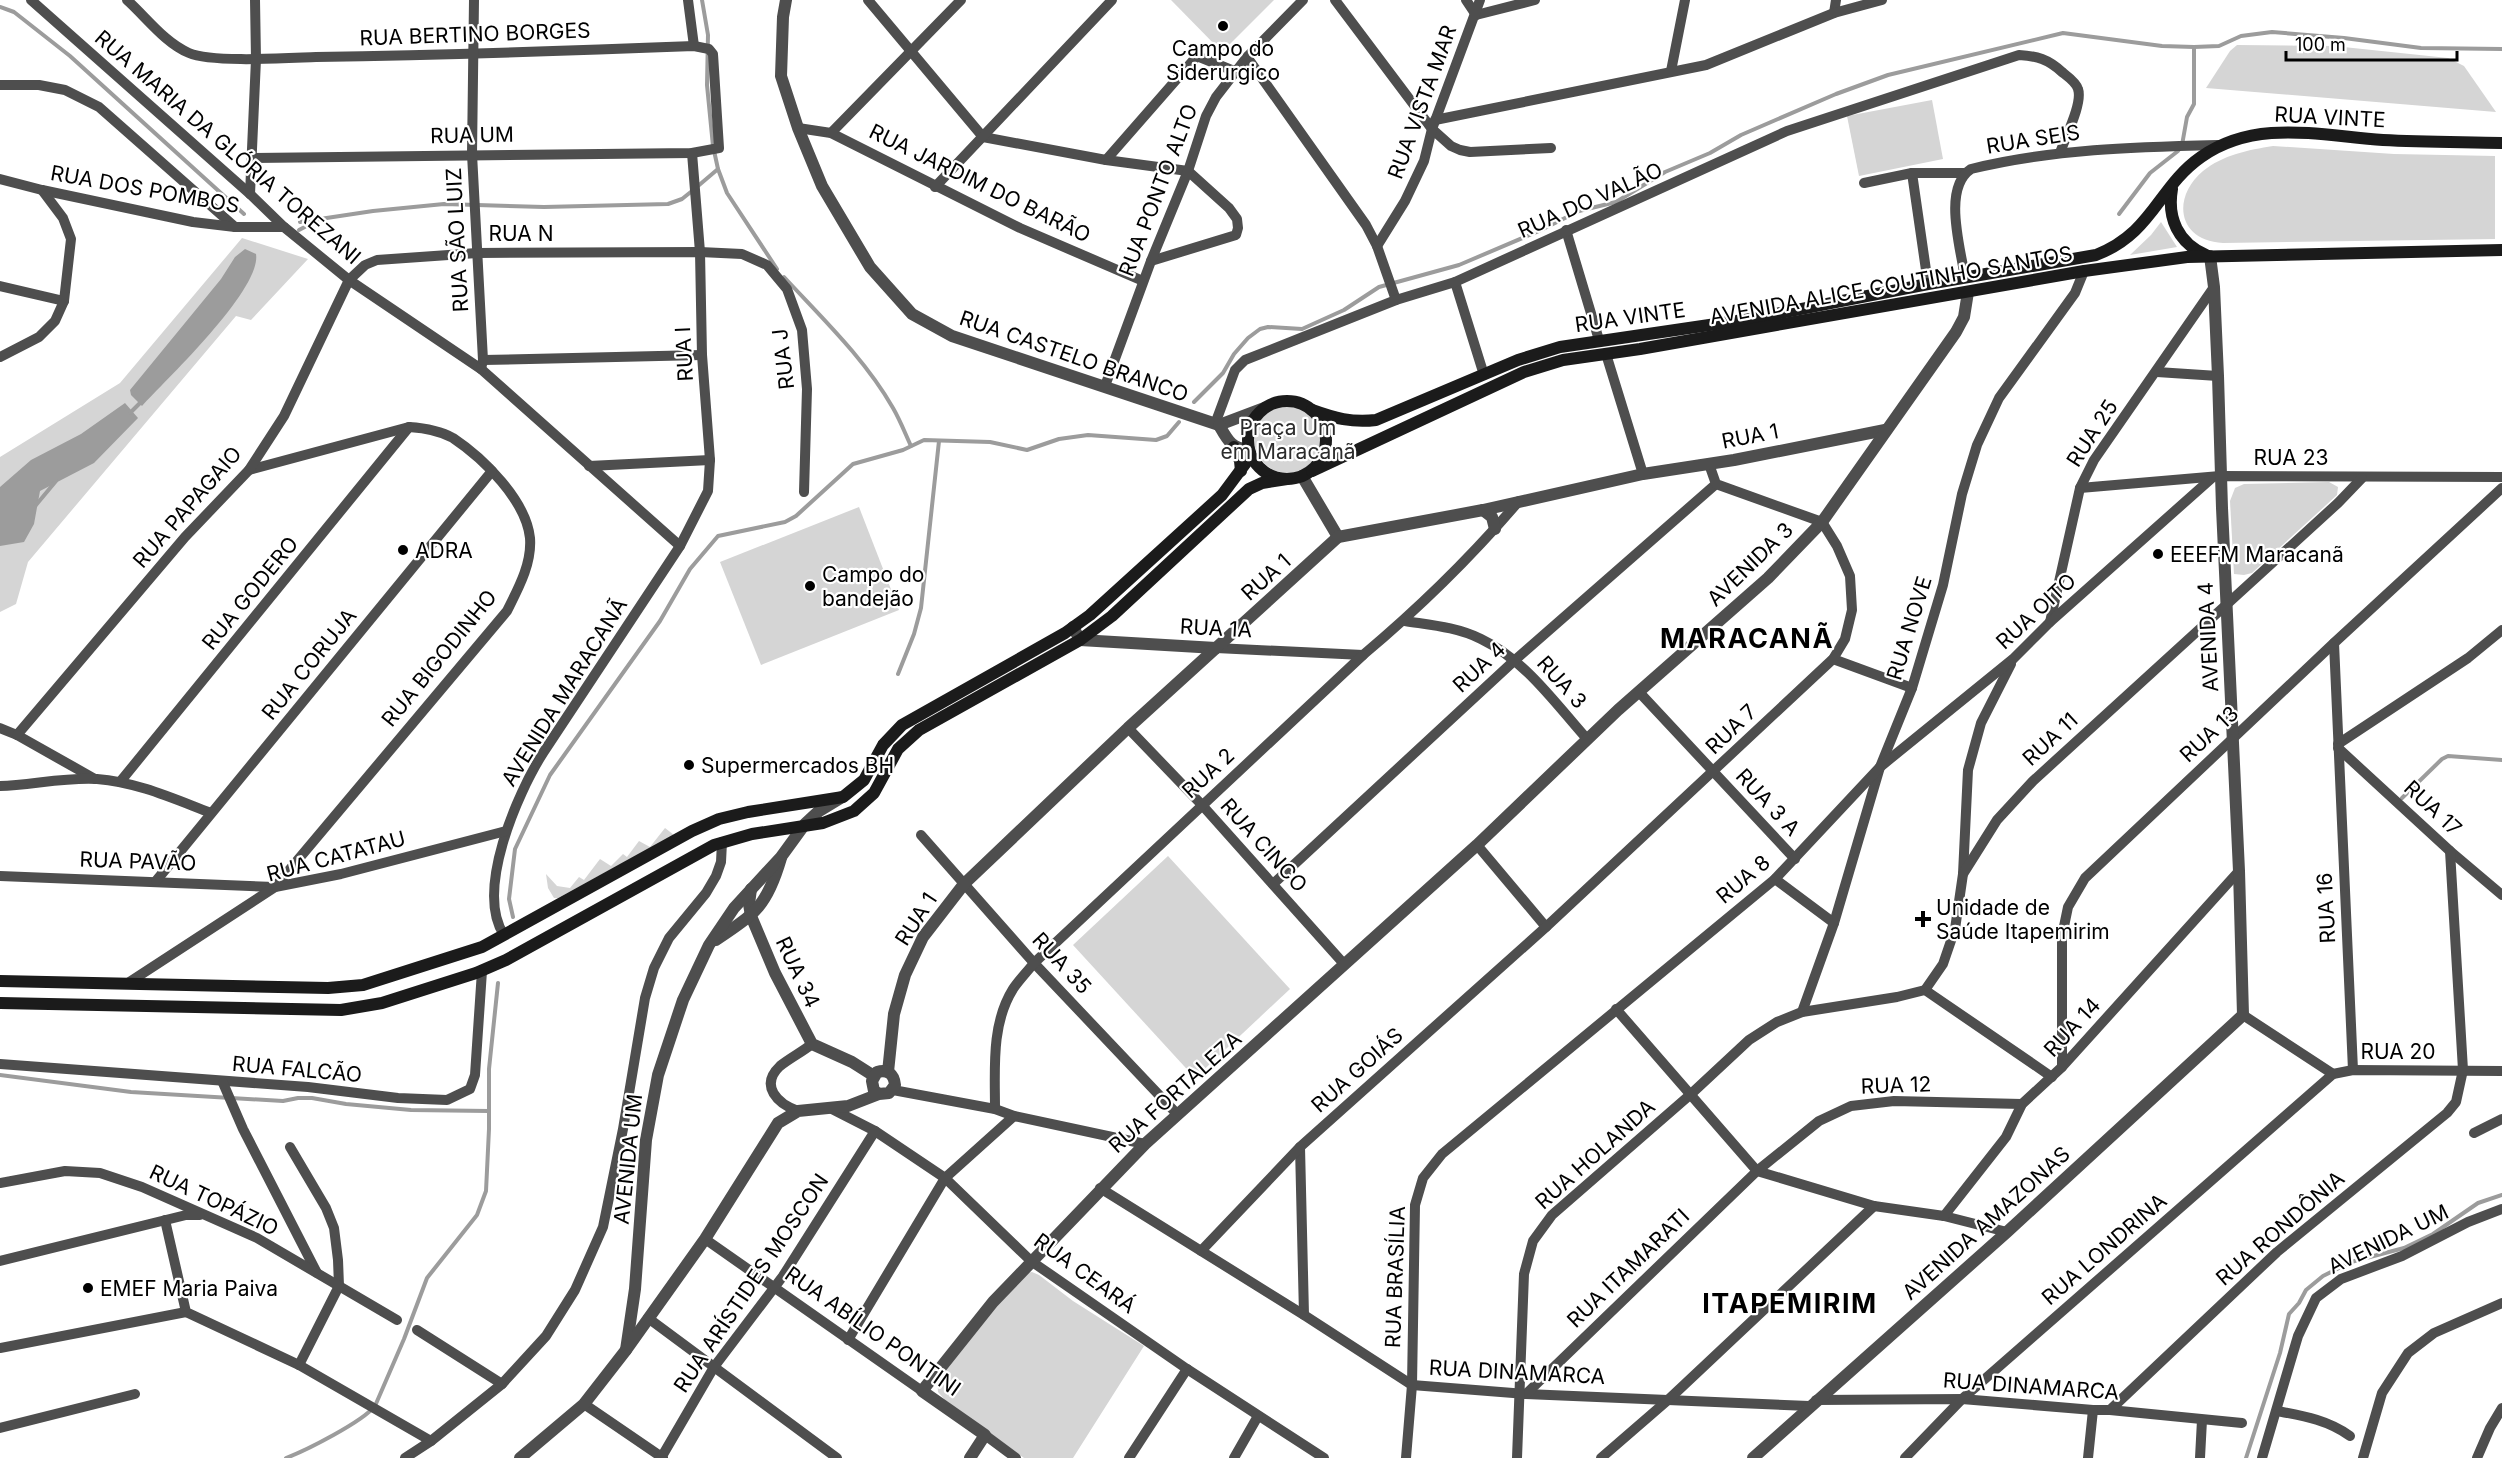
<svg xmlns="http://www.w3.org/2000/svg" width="2502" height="1458" font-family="Inter,sans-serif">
	<rect width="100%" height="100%" fill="#fff"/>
	<!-- green -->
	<g fill="#d5d5d5">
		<path d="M1171 0H1274L1222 52Z"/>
		<path d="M2237 45 2334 46 2448 58 2464 66 2496 112 2206 88 2230 51Z"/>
		<path d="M1932 100 1943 159 1859 176 1847 116Z"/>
		<path d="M2273 146 2394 154 2495 156V239L2223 243C2178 241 2171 198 2203 171 2223 155 2248 150 2273 146Z"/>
		<path d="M2161 222 2177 247 2130 255 2151 235Z"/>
		<path d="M242 238 308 259 251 320 236 316 28 562 16 604 0 612V457L120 383Z"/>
		<circle cx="1288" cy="439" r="34"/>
		<path d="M2329 482 2338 487 2337 495 2252 573 2244 575 2234 574 2230 501 2235 488 2244 484Z"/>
		<path d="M859 507 899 610 761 665 720 562Z"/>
		<path d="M665 828 674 835 558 898H554L548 888 546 874 557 886 570 888 579 877 584 880 600 859 611 866 623 854 627 857 639 841 650 847Z"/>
		<path d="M1168 856 1290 989 1195 1078 1073 945Z"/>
		<path d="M1032 1272 1039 1275 1073 1301 1144 1346 1073 1458H1024L945 1400 938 1392 937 1376 1025 1273Z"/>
	</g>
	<!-- water -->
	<g fill="#9c9c9c">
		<path d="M245 249 256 254C262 289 167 379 142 406L131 395 130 390 221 279 235 257Z"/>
		<path d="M125 403 138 418 94 463 40 491 34 524 24 542 0 546V487L31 460 81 434Z"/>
	</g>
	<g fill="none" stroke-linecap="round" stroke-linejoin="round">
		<!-- stream -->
		<g stroke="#9c9c9c" stroke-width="4">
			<path d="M702 0 708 35 707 85 713 146 718 169 727 193 777 269"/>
			<path d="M0 7 14 12 70 56 244 214"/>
			<path d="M698 186 718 169"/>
			<path d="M2119 214 2150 173 2178 151 2182 145 2187 117 2194 104V47"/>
			<path d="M300 222 373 211 444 204 544 207 668 204 682 199 692 191"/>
			<path d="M299 230 316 221"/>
			<path d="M784 277C822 318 865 359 893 408 900 420 905 433 911 446"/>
			<path d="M1194 402 1223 373 1234 354 1248 338 1260 329 1268 327 1302 329 1344 310 1379 287 1459 265 1539 231 1579 211 1616 202 1665 172 1710 153 1741 135 1836 94 1888 75 2063 33 2162 46 2194 47 2219 46 2241 36 2272 32 2344 38 2421 48 2502 49"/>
			<path d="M130 413 142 401"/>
			<path d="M36 505 56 481"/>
			<path d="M898 674 914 634 921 608 939 441"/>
			<path d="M2402 798 2442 759 2448 756 2502 760"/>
			<path d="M513 917 509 899 515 849 550 775 660 621 690 569 718 536 785 522 796 516 853 464 903 450 924 440 990 442 1027 450 1059 439 1088 435 1156 440 1167 436 1179 422"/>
			<path d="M0 1075 131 1092 283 1101 298 1098H312L346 1104 411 1110 489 1111"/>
			<path d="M286 1458C307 1450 362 1422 375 1406L404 1339 427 1278 477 1215 486 1191 489 1129V1069L498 983"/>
			<path d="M2246 1458 2280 1353 2289 1314 2299 1303 2306 1290 2323 1276 2351 1262 2404 1248 2433 1234 2478 1203 2502 1195"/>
		</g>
		<!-- minor -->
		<g stroke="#4e4e4e" stroke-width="10">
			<path d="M31 0 250 194 284 227 349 280 481 369 680 546"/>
			<path d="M127 0C146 17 165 43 189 53 212 63 288 58 316 57 442 55 568 51 694 46L709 49 713 54 719 148 692 153 253 158"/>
			<path d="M474 0 472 154 483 360 481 369"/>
			<path d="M688 0 694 46"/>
			<path d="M868 0 983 137 1106 160 1188 171 1229 208 1237 219 1238 228 1236 235 1151 261"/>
			<path d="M1335 0 1432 129 1451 146 1460 150 1470 152 1551 148"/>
			<path d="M1466 0 1476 15"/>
			<path d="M1834 13 1836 0"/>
			<path d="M1476 15 1535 0"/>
			<path d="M1247 57 1366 225 1377 246 1396 300"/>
			<path d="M1671 71 1685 0"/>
			<path d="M0 85H39L65 90 99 107 235 227"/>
			<path d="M1435 120 1706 65 1834 13 1882 0"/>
			<path d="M798 128 831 133 1020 228 1143 281"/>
			<path d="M831 133 961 0"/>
			<path d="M1106 160 1197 56 1234 71"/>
			<path d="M1912 173 1928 284"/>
			<path d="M0 179 42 190 193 222 235 227H284"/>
			<path d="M1864 183 1912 173H1964"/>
			<path d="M935 187 1112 0"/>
			<path d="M250 194 256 59 255 0"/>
			<path d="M1566 230 1599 340"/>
			<path d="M1377 246 1405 201 1424 161 1432 129 1480 0"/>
			<path d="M1965 278C1961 249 1942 188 1971 169 2052 149 2135 147 2218 145"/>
			<path d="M1455 282 1484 375"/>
			<path d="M0 286 64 301"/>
			<path d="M1606 354 1643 474"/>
			<path d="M0 357 39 337 55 321 64 301 71 239 63 218 42 190"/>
			<path d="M483 360 702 355"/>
			<path d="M2157 372 2218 376"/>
			<path d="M1105 386 1151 261 1188 171 1206 116 1216 97 1247 57 1303 0"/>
			<path d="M1215 424 1235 370 1245 360 1396 300 1455 282 1787 131 2019 55C2037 56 2048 59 2062 72 2067 76 2076 82 2078 89 2083 103 2065 138 2060 153"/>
			<path d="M589 466 710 460"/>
			<path d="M249 470 409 427C424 428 439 430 453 438 483 458 526 500 530 538 532 564 518 589 507 611L275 887"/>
			<path d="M2080 488 2220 476 2502 477"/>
			<path d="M1405 621C1430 625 1457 627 1481 639 1525 660 1555 703 1587 739"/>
			<path d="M2050 622 2080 488 2094 460 2214 287"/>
			<path d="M2334 643 2353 1070"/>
			<path d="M1216 648 1363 655"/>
			<path d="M1833 659 1912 688"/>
			<path d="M1639 692 1795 859"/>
			<path d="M0 728 17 735 95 779"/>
			<path d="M1128 728 1202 805 1344 964"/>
			<path d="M17 735 185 537 249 470 284 416 349 280 365 265 377 260 477 253 700 252 742 254 767 265 787 289 802 330 807 389 804 492"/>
			<path d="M2338 744 2468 658 2502 630"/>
			<path d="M2338 748 2450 851 2502 895"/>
			<path d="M120 782 409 427"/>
			<path d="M0 786C31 785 66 777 97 779 137 782 174 799 211 813"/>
			<path d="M921 835 1034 963 1177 1114"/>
			<path d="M1477 845 1546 927"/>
			<path d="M1963 874 1968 770 1981 723 2011 664"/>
			<path d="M0 876 274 887"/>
			<path d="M1775 879 1834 923"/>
			<path d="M156 881 492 471"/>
			<path d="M1273 884 1515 660 1716 484"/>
			<path d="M504 935C475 891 517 794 543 753L680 546 708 491 710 460 702 355 700 252 692 153"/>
			<path d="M128 983 275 887 341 874 506 831"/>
			<path d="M1925 990 2052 1077"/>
			<path d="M1616 1009 1757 1171 1874 1206 1944 1216 2007 1232"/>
			<path d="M1802 1012 1834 923 1880 767 1912 688 1943 585 1962 494 1977 445 1999 398 2075 293 2084 271"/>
			<path d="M2243 1015 2333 1074"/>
			<path d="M0 1064 308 1087 398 1098 447 1100 470 1089 475 1075 482 971"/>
			<path d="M2062 1067V936L2068 907 2085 878 2334 643 2502 488"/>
			<path d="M223 1083 243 1129 317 1273"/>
			<path d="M893 1090 995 1109 1014 1116 1145 1144"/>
			<path d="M832 1109 875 1131 945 1178 1031 1261 1187 1369 1324 1458"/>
			<path d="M995 1109C995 1069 991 1024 1013 989 1019 980 1027 972 1034 963L1363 655C1419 608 1472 556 1519 501"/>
			<path d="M798 1111C778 1104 759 1086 780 1066 790 1058 802 1052 812 1044"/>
			<path d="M2474 1133 2502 1119"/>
			<path d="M290 1147 326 1208 334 1228 338 1260 339 1286 299 1365"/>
			<path d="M1300 1147 1304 1315"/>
			<path d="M0 1183 65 1171 100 1173 142 1187 257 1238 397 1320"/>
			<path d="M1100 1188 1304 1315 1412 1385 1526 1394 1809 1406"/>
			<path d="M1944 1216 2006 1137 2022 1104 2062 1067 2239 871"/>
			<path d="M165 1220 186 1312 299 1365 431 1441"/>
			<path d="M705 1239 922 1391"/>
			<path d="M1201 1251 1300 1147 1546 927 1833 659 1845 639 1852 610 1850 576 1837 546 1822 522 1716 484 1709 464"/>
			<path d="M0 1261 186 1215H200"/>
			<path d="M648 1318 837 1458"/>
			<path d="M417 1330 502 1384"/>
			<path d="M848 1340 945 1178 1014 1116"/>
			<path d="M0 1348 186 1312"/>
			<path d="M1526 1394 1757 1171 1819 1121 1851 1106 1894 1101 2022 1104"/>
			<path d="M1816 1400 1962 1399 2093 1410H2110L2242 1423"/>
			<path d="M584 1404 663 1458"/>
			<path d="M2110 1410 2277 1252 2447 1113 2456 1102 2463 1070 2450 851"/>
			<path d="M2277 1411C2304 1416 2328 1420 2350 1436"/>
			<path d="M0 1428 135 1394"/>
			<path d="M985 1435 1016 1458"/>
			<path d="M405 1458 431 1441 502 1384 546 1336 575 1290 603 1227 623 1129 645 998 654 968 669 938 706 893 716 876 721 862 722 842"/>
			<path d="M661 1458 714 1367 783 1276 875 1131"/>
			<path d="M1129 1458 1187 1369"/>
			<path d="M1234 1458 1258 1416"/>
			<path d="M1406 1458 1412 1385 1415 1205 1423 1178 1442 1154 1775 879 1880 767 2013 659 2050 622 2213 477"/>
			<path d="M1517 1458 1524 1274 1533 1241 1552 1215 1691 1094 1749 1040 1777 1022 1802 1012 1897 997 1925 990 1943 964 1955 929 1963 874 1997 820 2033 781 2338 503 2362 478"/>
			<path d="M1601 1458 1668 1400 1874 1206"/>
			<path d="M1905 1458 1962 1399 2333 1074 2353 1070 2502 1071"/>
			<path d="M2088 1458 2093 1410"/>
			<path d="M2200 1458 2202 1420"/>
			<path d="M2262 1458 2298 1336 2316 1298 2341 1279 2402 1256 2468 1222 2502 1209"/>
			<path d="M2363 1458 2382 1393 2408 1353 2434 1333 2502 1303"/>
			<path d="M2477 1458 2490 1428 2502 1408"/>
		</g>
		<!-- tertiary -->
		<g stroke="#4e4e4e" stroke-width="12">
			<path d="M786 0 783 17 781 76 798 128 822 186 870 267 912 314 952 336 1219 425 1264 408"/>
			<path d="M1219 425C1227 439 1232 450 1249 449"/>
			<path d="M1302 476 1338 537"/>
			<path d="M1483 510 1492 517 1495 529"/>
			<path d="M1073 627 1080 640 1216 648"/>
			<path d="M751 889 749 904 751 916 775 973 812 1044 852 1062 874 1076"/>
			<path d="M716 940C756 913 767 906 781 858"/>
			<path d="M888 1072 894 1014 905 975 923 937 964 884 1128 728 1338 537 1483 510 1643 474 1734 460 1885 430"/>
			<path d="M626 1350 635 1289 646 1140 658 1075 683 1000 709 945 734 908 781 857 805 824 819 811 842 797"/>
			<path d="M520 1458 584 1404 626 1350 705 1239 778 1123 798 1111 848 1106 879 1094 889 1093 895 1085C894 1074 888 1069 877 1072L872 1081 874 1091 879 1094"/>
			<path d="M970 1458 985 1435 922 1391 993 1302 1145 1144 1477 845 1618 710 1768 578 1822 522 1956 332 1964 317 1968 292"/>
			<path d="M1753 1458 2007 1232 2243 1015 2239 871 2222 508 2218 376 2214 287 2210 256"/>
		</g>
		<!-- secondary -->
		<g stroke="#1b1b1b" stroke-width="12">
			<path d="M2172 189C2167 218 2178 243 2206 255"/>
			<circle cx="1287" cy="440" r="39"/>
			<path d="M1312 410C1334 418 1352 423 1376 420L1518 360 1560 347 1750 319 1928 284 2096 255C2153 233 2158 187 2201 157 2256 118 2321 136 2383 140 2423 142 2462 142 2502 143"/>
			<path d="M1234 447 1240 461 1241 471"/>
			<path d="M1312 471 1524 372 1563 360 1640 349 2084 271 2187 257 2502 250"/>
			<path d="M0 981 328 988 363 985 482 947 692 831 719 819 748 812 843 797 864 780 883 745 902 725 1065 633 1090 615 1222 495 1251 456"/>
			<path d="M0 1003 341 1010 382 1003 476 973 506 960 714 845 752 834 823 823 854 811 874 793 898 749 919 730 1080 640 1112 616 1249 489 1262 483 1287 479"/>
		</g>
	</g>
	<!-- markers -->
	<g fill="#000" stroke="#fff" stroke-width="2">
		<circle cx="1223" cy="26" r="6"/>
		<circle cx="403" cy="550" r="6"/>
		<circle cx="2158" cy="554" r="6"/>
		<circle cx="810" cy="586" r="6"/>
		<circle cx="689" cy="765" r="6"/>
		<path d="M1920 910h6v6h6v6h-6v6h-6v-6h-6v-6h6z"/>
		<circle cx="88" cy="1288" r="6"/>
	</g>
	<g text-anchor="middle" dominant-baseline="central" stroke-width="4.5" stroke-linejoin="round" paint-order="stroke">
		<!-- street labels -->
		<g font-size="21" fill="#000" stroke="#fff">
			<text transform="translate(475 34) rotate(-2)">RUA BERTINO BORGES</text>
			<text transform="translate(1422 102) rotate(-70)">RUA VISTA MAR</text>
			<text transform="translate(2330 117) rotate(3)">RUA VINTE</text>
			<text transform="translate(472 135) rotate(-1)">RUA UM</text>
			<text transform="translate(2033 139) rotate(-9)">RUA SEIS</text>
			<text transform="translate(228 147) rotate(41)">RUA MARIA DA GLÓRIA TOREZANI</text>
			<text transform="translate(980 183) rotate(26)">RUA JARDIM DO BARÃO</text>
			<text transform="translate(145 189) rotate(10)">RUA DOS POMBOS</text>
			<text transform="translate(1158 190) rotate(-69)">RUA PONTO ALTO</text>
			<text transform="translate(1590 200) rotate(-24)">RUA DO VALÃO</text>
			<text x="521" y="233">RUA N</text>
			<text transform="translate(457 240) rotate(-93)">RUA SÃO LUIZ</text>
			<text transform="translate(1891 285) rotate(-10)">AVENIDA ALICE COUTINHO SANTOS</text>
			<text transform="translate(1630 317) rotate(-8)">RUA VINTE</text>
			<text transform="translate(684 354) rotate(-93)">RUA I</text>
			<text transform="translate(1074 356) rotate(19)">RUA CASTELO BRANCO</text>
			<text transform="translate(783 359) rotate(-97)">RUA J</text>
			<text transform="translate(2092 433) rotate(-57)">RUA 25</text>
			<text transform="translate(1750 436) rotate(-11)">RUA 1</text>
			<text x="2291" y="457">RUA 23</text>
			<text transform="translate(187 507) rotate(-49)">RUA PAPAGAIO</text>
			<text transform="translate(1750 564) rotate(-44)">AVENIDA 3</text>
			<text transform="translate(1266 577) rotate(-42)">RUA 1</text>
			<text transform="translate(250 593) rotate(-51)">RUA GODERO</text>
			<text transform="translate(2036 611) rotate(-43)">RUA OITO</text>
			<text transform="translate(1216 628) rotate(3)">RUA 1A</text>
			<text transform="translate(1909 628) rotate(-73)">RUA NOVE</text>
			<text transform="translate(2208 637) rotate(-93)">AVENIDA 4</text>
			<text transform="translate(439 658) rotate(-51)">RUA BIGODINHO</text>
			<text transform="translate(309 664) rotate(-51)">RUA CORUJA</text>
			<text transform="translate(1479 667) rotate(-43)">RUA 4</text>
			<text transform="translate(1562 682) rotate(48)">RUA 3</text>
			<text transform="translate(564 692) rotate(-58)">AVENIDA MARACANÃ</text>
			<text transform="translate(1731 729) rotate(-44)">RUA 7</text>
			<text transform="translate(2209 734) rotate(-43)">RUA 13</text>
			<text transform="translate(2050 739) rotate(-43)">RUA 11</text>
			<text transform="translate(1208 773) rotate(-43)">RUA 2</text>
			<text transform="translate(1768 802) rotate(47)">RUA 3 A</text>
			<text transform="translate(2433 808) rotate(43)">RUA 17</text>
			<text transform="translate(1264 845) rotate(48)">RUA CINCO</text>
			<text transform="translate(336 856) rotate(-15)">RUA CATATAU</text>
			<text transform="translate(138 861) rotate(2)">RUA PAVÃO</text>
			<text transform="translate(1743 879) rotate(-40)">RUA 8</text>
			<text transform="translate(2326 908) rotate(-93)">RUA 16</text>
			<text transform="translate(916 919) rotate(-57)">RUA 1</text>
			<text transform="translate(1062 963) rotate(47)">RUA 35</text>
			<text transform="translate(798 972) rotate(65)">RUA 34</text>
			<text transform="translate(2072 1027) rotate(-47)">RUA 14</text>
			<text x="2398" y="1051">RUA 20</text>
			<text transform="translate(297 1069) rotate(5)">RUA FALCÃO</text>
			<text transform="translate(1357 1070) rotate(-42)">RUA GOIÁS</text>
			<text transform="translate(1896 1085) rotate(-2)">RUA 12</text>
			<text transform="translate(1175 1092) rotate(-42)">RUA FORTALEZA</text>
			<text transform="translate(1595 1154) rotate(-42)">RUA HOLANDA</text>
			<text transform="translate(628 1159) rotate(-84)">AVENIDA UM</text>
			<text transform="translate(214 1200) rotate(25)">RUA TOPÁZIO</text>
			<text transform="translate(1986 1223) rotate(-42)">AVENIDA AMAZONAS</text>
			<text transform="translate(2280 1228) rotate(-41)">RUA RONDÔNIA</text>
			<text transform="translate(2388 1239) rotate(-26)">AVENIDA UM</text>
			<text transform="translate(2104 1249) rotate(-41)">RUA LONDRINA</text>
			<text transform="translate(1628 1268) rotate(-44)">RUA ITAMARATI</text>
			<text transform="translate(1085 1273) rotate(36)">RUA CEARÁ</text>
			<text transform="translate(1395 1277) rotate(-88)">RUA BRASÍLIA</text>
			<text transform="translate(751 1283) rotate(-56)">RUA ARÍSTIDES MOSCON</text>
			<text transform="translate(873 1331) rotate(35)">RUA ABÍLIO PONTINI</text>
			<text transform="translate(1517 1372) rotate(3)">RUA DINAMARCA</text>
			<text transform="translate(2031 1386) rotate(4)">RUA DINAMARCA</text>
		</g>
		<!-- poi labels -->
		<g font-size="21" fill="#000" stroke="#fff" text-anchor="start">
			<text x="1223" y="48" text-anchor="middle">Campo do<tspan x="1223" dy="24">Siderurgico</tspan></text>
			<text x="415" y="550">ADRA</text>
			<text x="2170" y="554">EEEFM Maracanã</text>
			<text x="822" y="574">Campo do<tspan x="822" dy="24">bandejão</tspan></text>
			<text x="701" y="765">Supermercados BH</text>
			<text x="1936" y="907">Unidade de<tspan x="1936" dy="24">Saúde Itapemirim</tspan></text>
			<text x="100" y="1288">EMEF Maria Paiva</text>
		</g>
		<!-- park labels -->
		<g font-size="21" fill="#2c2c2c" stroke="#fff">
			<text x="1288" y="427">Praça Um<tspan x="1288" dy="24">em Maracanã</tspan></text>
		</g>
		<!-- district labels -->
		<g font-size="27" font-weight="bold" letter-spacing="1.5" fill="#000" stroke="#fff">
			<text x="1747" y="638">MARACANÃ</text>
			<text x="1790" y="1303">ITAPEMIRIM</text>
		</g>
	</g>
	<!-- scale -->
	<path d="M2286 51v9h171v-9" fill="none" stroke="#000000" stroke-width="3"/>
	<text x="2295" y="51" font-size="18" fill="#000000" stroke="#ffffff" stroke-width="4.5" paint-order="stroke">100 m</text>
</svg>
